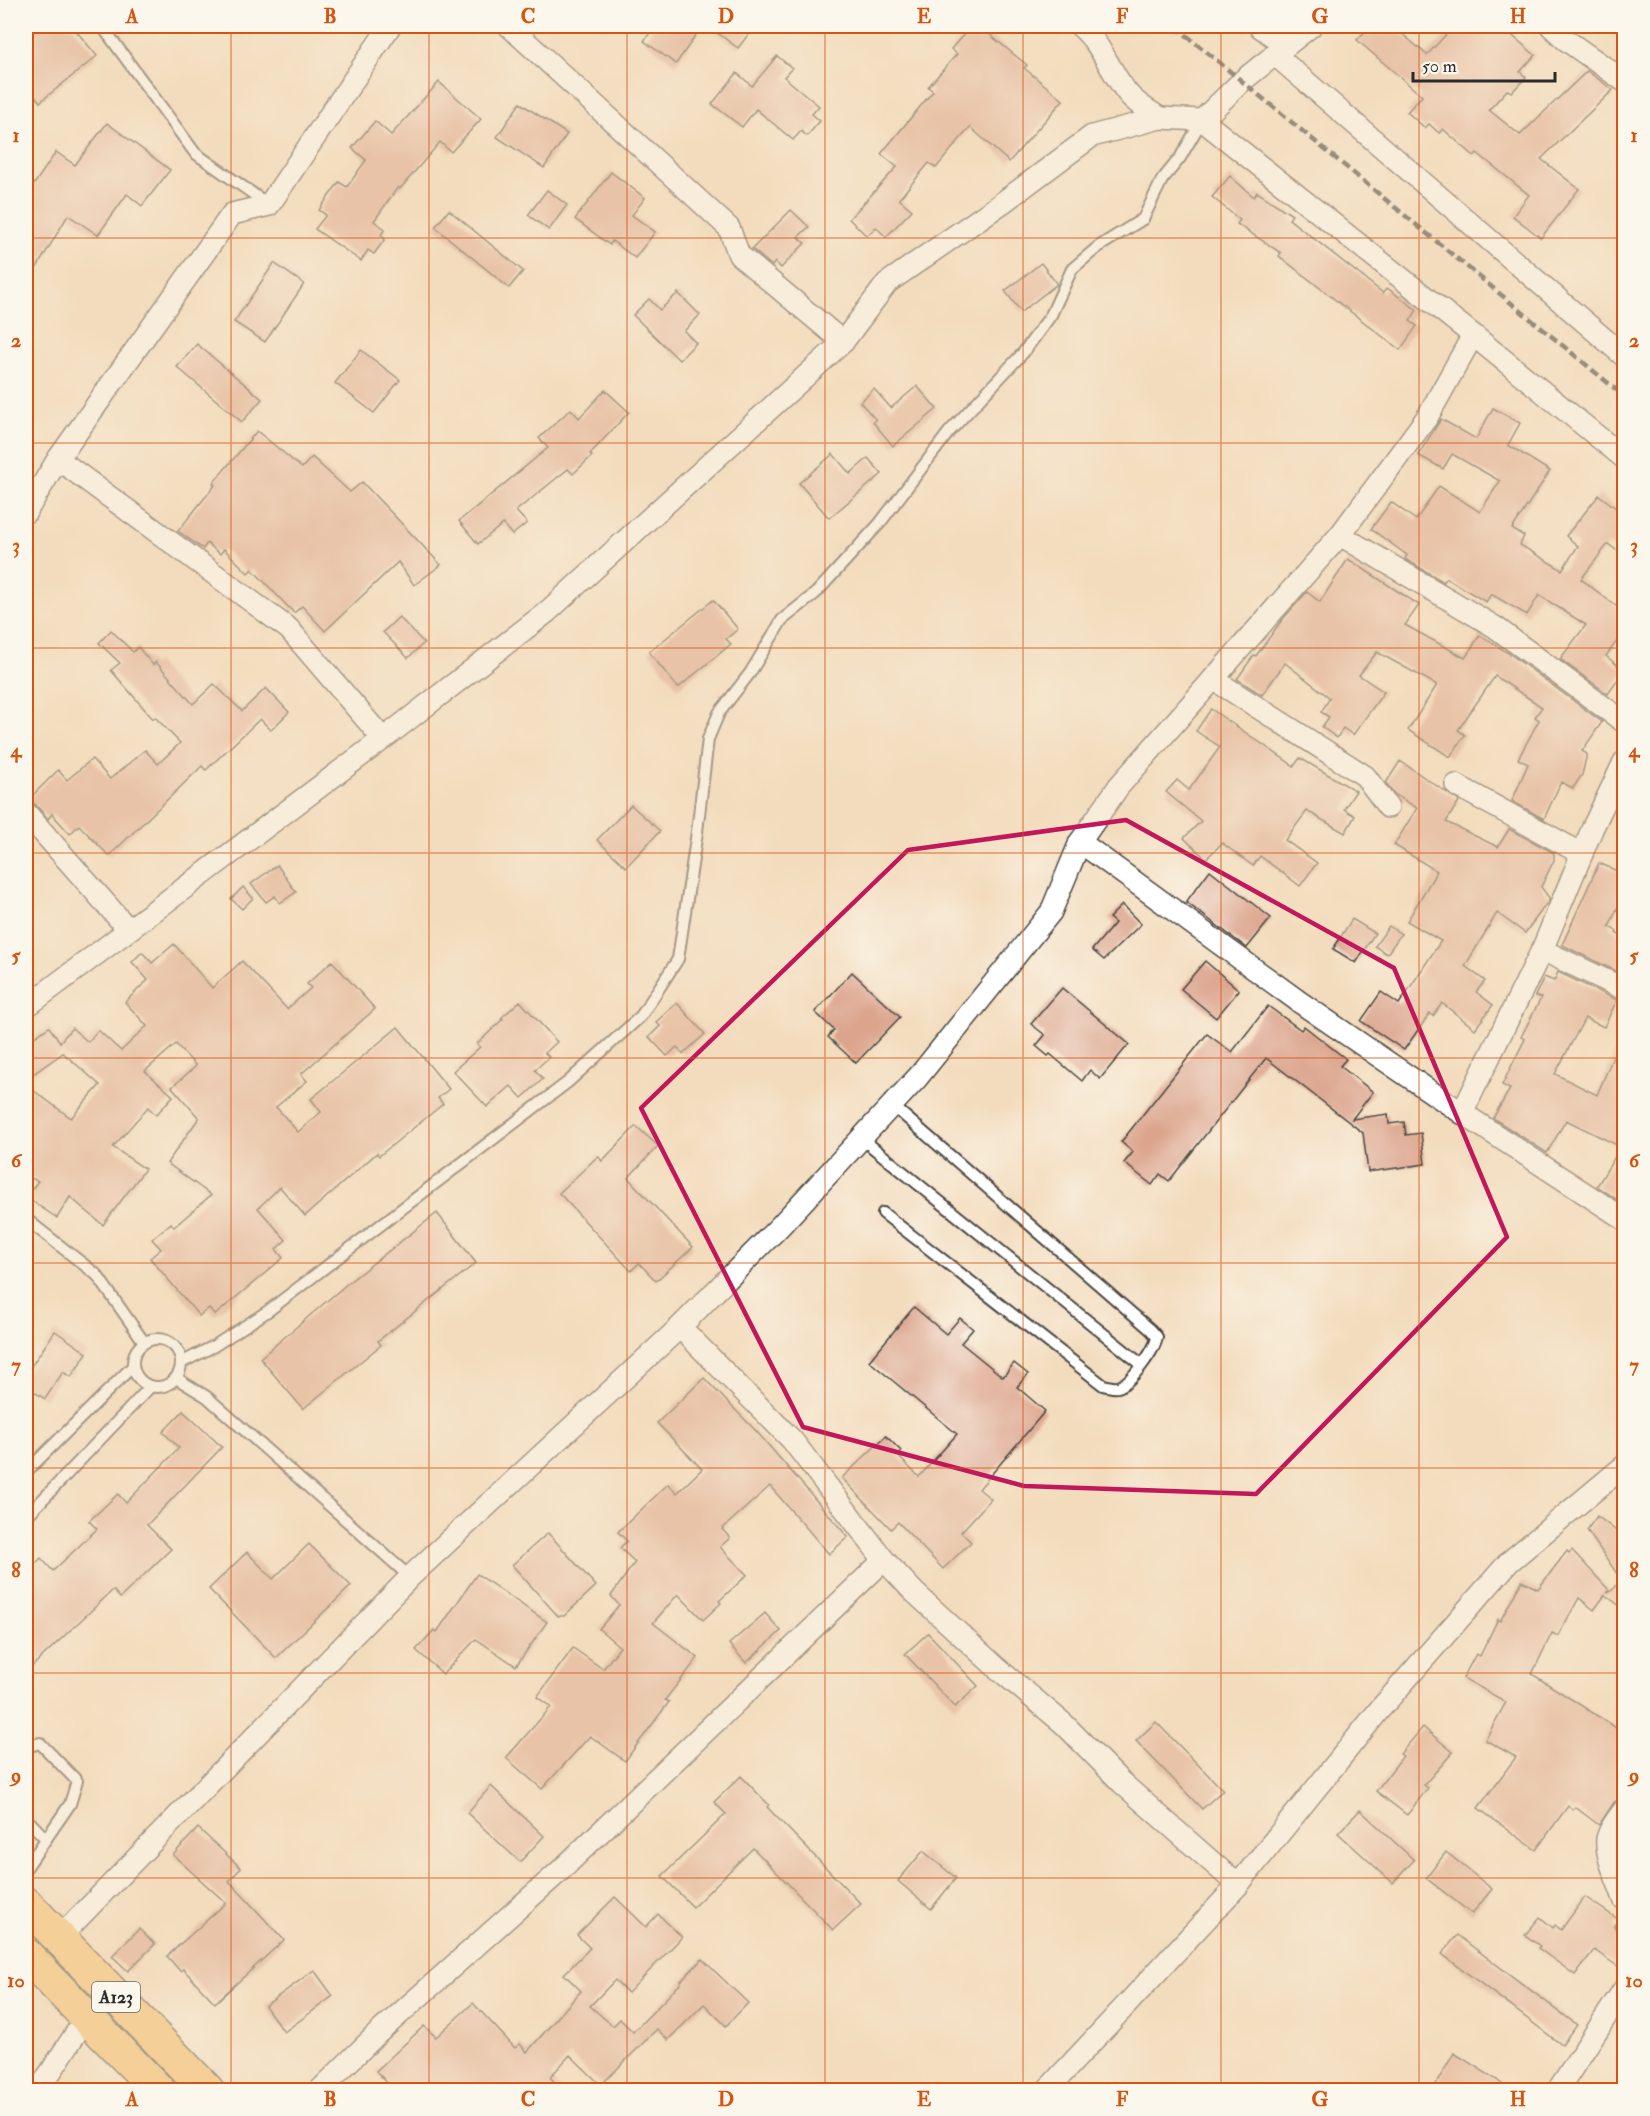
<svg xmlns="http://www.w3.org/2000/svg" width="1650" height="2116" font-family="'IM FELL Double Pica',serif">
	<rect width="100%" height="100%" fill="#fbf7ec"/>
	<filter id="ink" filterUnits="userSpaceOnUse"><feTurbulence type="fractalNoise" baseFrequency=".0167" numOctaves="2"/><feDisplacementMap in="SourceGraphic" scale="12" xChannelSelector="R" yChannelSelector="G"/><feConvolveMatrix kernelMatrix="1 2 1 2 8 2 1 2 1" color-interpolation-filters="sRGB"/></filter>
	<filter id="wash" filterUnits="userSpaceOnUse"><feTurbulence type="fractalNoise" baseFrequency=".008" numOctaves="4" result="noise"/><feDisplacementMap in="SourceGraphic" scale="24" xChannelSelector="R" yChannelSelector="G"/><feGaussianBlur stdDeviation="1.35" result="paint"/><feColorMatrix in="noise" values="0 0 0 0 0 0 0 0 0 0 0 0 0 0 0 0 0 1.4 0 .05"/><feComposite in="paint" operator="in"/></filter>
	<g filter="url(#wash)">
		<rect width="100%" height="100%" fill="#f3dcbd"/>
		<g id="blocks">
			<!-- building -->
			<g fill="#dca48d">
				<path d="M26 26H72L97 56 40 102 26 84Z"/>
				<path d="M655 26H702L676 64 644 41Z"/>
				<path d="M708 26H755L738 48Z"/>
				<path d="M971 26H979L1027 65 1024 68 1063 100 1009 162 970 127 936 168 929 163 899 199 912 210 886 237 876 227 867 236 849 219 897 167 881 154 933 91 928 87 957 54 951 49Z"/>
				<path d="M1370 26H1393L1427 55 1454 26H1501L1535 55 1520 72 1526 77 1512 92 1507 90 1489 110 1520 135 1587 71 1613 90 1541 159 1579 189 1541 238 1513 216 1529 195 1477 153 1474 156 1443 129 1439 133 1429 124 1425 128 1407 112 1422 96 1357 40Z"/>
				<path d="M777 56 792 68 784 77 819 106 812 114 820 121 807 136 801 131 793 140 756 109 742 127 712 104 737 73 752 86Z"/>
				<path d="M439 82 481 119 451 152 440 142 400 189 398 187 374 221 385 229 381 235 385 239 374 254 368 250 361 261 315 229 326 215 319 210 339 182 347 187 366 160 352 148 375 121 391 135Z"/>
				<path d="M520 103 567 134 544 168 497 137Z"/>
				<path d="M107 123 170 170 142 206 127 194 98 235 68 215 26 286V196L56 152 75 165Z"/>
				<path d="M611 172 645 198 632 215 655 232 635 258 612 241 610 245 575 219Z"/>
				<path d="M1230 176 1254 197 1257 192 1292 215 1289 219 1383 293 1387 288 1417 310 1410 321 1417 326 1400 350 1279 256 1281 253 1237 224 1240 220 1212 197Z"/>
				<path d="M547 190 567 205 549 230 528 215Z"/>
				<path d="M449 210 523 271 509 288 435 227Z"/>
				<path d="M791 210 809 227 798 237 805 243 781 268 775 262 772 266 752 249Z"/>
				<path d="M274 263 304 284 265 342 234 322Z"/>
				<path d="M1041 263 1057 284 1021 312 1005 291Z"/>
				<path d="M678 293 700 315 684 331 696 343 679 360 633 315 649 299 660 310Z"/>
				<path d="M197 344 262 399 242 422 177 367Z"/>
				<path d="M361 350 400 380 374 413 335 383Z"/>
				<path d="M917 386 937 409 893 446 873 422 876 420 860 402 874 389 891 408Z"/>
				<path d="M605 390 629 412 590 454 592 456 573 474 568 469 516 511 527 523 512 535 503 524 478 544 459 521 548 448 539 438 571 409 579 418Z"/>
				<path d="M1493 408 1520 423 1508 445 1550 471 1512 529 1524 536 1520 545 1562 570 1578 546 1566 536 1599 495 1624 514V556L1608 544 1581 579 1624 612V632L1606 656 1624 671 1608 694 1560 659 1586 625 1539 595 1527 615 1491 594 1486 602 1446 578 1444 582 1405 559 1407 555 1371 529 1391 502 1416 520 1439 486 1480 512 1500 481 1452 454 1443 469 1418 455 1441 419 1476 439Z"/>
				<path d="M257 431 302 468 312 457 350 492 362 482 441 565 414 585 398 562 325 631 302 606 294 613 252 569 248 573 224 549 220 554 207 543 203 549 178 531 215 485 213 483Z"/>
				<path d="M833 454 850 474 868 458 882 474 829 518 799 483Z"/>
				<path d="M1348 559 1419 605 1405 625 1465 658 1480 635 1510 654 1602 722 1582 751 1587 754 1582 775 1573 788 1561 782 1544 819 1512 801 1528 764 1518 759 1539 720 1535 717 1542 707 1495 676 1458 730 1465 735 1450 757 1408 730 1437 685 1377 652 1359 675 1384 692 1353 735 1343 728 1337 738 1322 727 1329 717 1321 712 1330 698 1285 663 1262 695 1237 679 1254 655 1256 656 1282 620 1307 592 1320 602Z"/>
				<path d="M713 600 738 629 726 639 731 644 678 688 649 652Z"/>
				<path d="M399 617 424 643 408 658 383 632Z"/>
				<path d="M111 630 133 652 138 647 153 665 156 662 193 704 214 684 242 711 266 688 289 712 271 730 260 719 206 770 202 766 109 856 79 825 70 834 52 814 48 819 35 804 27 801 58 770 67 780 92 759 110 779 145 750 158 764 180 743 155 717 153 719 111 670 120 663 99 643Z"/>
				<path d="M1211 709 1294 766 1300 758 1356 791 1344 809 1355 816 1345 833 1307 811 1285 840 1317 863 1300 886 1260 856 1253 866 1222 843 1206 859 1184 838 1201 821 1166 792 1177 780 1189 790 1220 747 1196 731Z"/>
				<path d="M1400 761 1459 801 1446 822 1498 847 1509 829 1554 853V860L1541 887 1550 899 1525 933 1497 913 1465 966 1485 981 1476 992 1493 1005 1475 1029 1442 1003 1433 1016 1430 1013 1404 1050 1361 1021 1381 992 1399 1004 1441 941 1407 921 1437 871 1394 845 1417 808 1394 794 1386 783Z"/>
				<path d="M631 805 660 831 626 867 597 840Z"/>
				<path d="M1599 863 1624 874V893L1609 927 1617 931 1616 933 1624 938V975L1562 945Z"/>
				<path d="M277 865 296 892 280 903 275 896 266 902 251 884Z"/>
				<path d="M1210 870 1271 918 1247 948 1186 902Z"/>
				<path d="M243 887 253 898 242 909 231 899Z"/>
				<path d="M1122 905 1141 924 1104 960 1092 950 1115 923 1109 918Z"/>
				<path d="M1352 919 1375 933 1356 963 1333 949Z"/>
				<path d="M1389 926 1401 934 1387 954 1375 946Z"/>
				<path d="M174 944 212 988 242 961 287 1009 311 988 307 984 332 961 375 1009 301 1074 307 1081 276 1107 298 1132 321 1112 311 1099 398 1027 449 1089 438 1098 443 1104 379 1156 377 1153 305 1216 280 1187 258 1208 286 1240 276 1249 283 1258 215 1315 209 1308 199 1316 150 1258 161 1249 152 1239 171 1223 174 1227 211 1195 167 1163 199 1118 172 1087 196 1066 176 1044 145 1071 173 1096 156 1115 148 1107 113 1147 145 1169 103 1225 70 1197 57 1218 26 1197 38 1181 26 1176V1085L71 1118 100 1085 63 1053 26 1079V1043L49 1027 60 1042 72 1028 88 1042 98 1030 121 1051 147 1026 125 1002 148 980 132 962 142 952 152 963Z"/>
				<path d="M1205 961 1239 990 1216 1018 1181 989Z"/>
				<path d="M852 972 900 1017 856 1063 828 1037 834 1030 815 1012Z"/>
				<path d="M1558 972 1617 1000 1604 1027 1585 1018 1555 1074 1597 1095 1624 1031V1204L1597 1186 1621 1147 1566 1120 1547 1153 1493 1118 1510 1089 1502 1085 1525 1039 1521 1037 1541 998 1535 996 1544 977 1554 981Z"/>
				<path d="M1062 988 1129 1044 1100 1079 1090 1070 1082 1081 1050 1054 1048 1056 1036 1046 1045 1035 1031 1024Z"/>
				<path d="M520 1001 557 1042 545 1053 549 1057 535 1070 543 1079 522 1098 511 1086 487 1107 453 1071 480 1047 477 1044 503 1019 501 1018Z"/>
				<path d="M677 1003 705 1034 683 1054 677 1047 667 1056 649 1037 660 1026 656 1022Z"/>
				<path d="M1268 1006 1301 1030 1304 1026 1346 1059 1340 1066 1373 1092 1352 1119 1388 1114 1389 1124 1404 1122 1406 1135 1421 1133 1425 1164 1368 1172 1363 1133 1266 1058 1169 1181 1160 1174 1152 1185 1124 1163 1133 1152 1121 1142 1207 1034 1232 1052Z"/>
				<path d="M636 1126 658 1146 628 1178 693 1247 656 1281 639 1263 631 1271 559 1193 598 1156 602 1161Z"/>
				<path d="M437 1213 476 1263 378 1341 381 1345 303 1409 260 1358 348 1283Z"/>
				<path d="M914 1307 946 1334 960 1318 973 1329 961 1343 1003 1377 1014 1363 1028 1374 1017 1387 1045 1411 979 1489 991 1499 961 1532 971 1542 943 1569 898 1522 891 1529 842 1478 886 1436 901 1451 897 1455 919 1477 957 1434 869 1361Z"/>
				<path d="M55 1331 87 1353 71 1377 63 1372 45 1399 26 1386V1374Z"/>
				<path d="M704 1378 757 1432 848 1537 829 1554 770 1486 722 1529 730 1538 720 1547 747 1575 719 1601 721 1603 703 1620 678 1594 653 1623 698 1658 665 1700 669 1702 625 1761 590 1736 542 1789 506 1758 551 1707 537 1697 573 1648 603 1669 620 1647 599 1629 619 1605 611 1596 635 1562 620 1548 627 1541 618 1532 668 1484 677 1493 702 1469 657 1423Z"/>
				<path d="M183 1411 222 1447 147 1525 171 1549 120 1598 113 1590 26 1672V1573L41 1558 53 1571 97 1529 89 1521 118 1494 126 1503 179 1448 163 1432Z"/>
				<path d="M1597 1516 1624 1537V1609L1605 1595 1594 1610 1579 1598 1558 1636 1552 1633 1532 1674 1624 1733V1797L1614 1802 1599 1825 1575 1807 1573 1810 1568 1806 1536 1850 1478 1808 1516 1757 1485 1740 1506 1702 1463 1678 1476 1654 1480 1656 1498 1619 1500 1621 1522 1581 1538 1589 1567 1551 1569 1553 1572 1550 1609 1590 1607 1593 1622 1581 1587 1530Z"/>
				<path d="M548 1533 596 1586 564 1616H558L512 1565Z"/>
				<path d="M309 1544 351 1586 276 1658 209 1589 247 1552 273 1579Z"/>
				<path d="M477 1574 547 1622 516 1666 476 1639 443 1674 416 1650 434 1630 437 1632Z"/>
				<path d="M765 1613 781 1631 746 1663 729 1644Z"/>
				<path d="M928 1633 978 1686 955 1707 905 1654Z"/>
				<path d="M1156 1722 1223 1790 1202 1809 1136 1741Z"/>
				<path d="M1423 1727 1453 1752 1424 1785 1428 1788 1407 1815 1376 1791 1403 1756 1400 1754Z"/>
				<path d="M741 1776 769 1805 767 1807 861 1904 833 1930 753 1848 693 1907 662 1876 726 1814 714 1802Z"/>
				<path d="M491 1786 544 1836 520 1862 467 1813Z"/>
				<path d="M1360 1810 1414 1860 1393 1883 1338 1833Z"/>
				<path d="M198 1828 241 1868 229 1881 284 1940 215 2003 183 1969 180 1971 167 1956 226 1903 173 1855Z"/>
				<path d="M923 1851 956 1878 931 1909 898 1881Z"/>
				<path d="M1446 1852 1492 1889 1472 1914 1426 1878Z"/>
				<path d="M615 1897 646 1927 658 1914 682 1937 628 1993 615 1980 590 2006 613 2026 620 2019 633 2032 681 1983 680 1982 702 1959 748 2003 726 2026 704 2004 668 2040 657 2029 601 2085 570 2055 550 2077 562 2091H395L376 2071 424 2026 436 2037 473 2003 515 2048 520 2044 527 2052 581 1991 564 1974 590 1948 577 1935Z"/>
				<path d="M1585 1897 1619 1920 1614 1927 1624 1935V1960L1619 1967 1594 1950 1575 1975 1538 1948 1540 1946 1525 1935 1540 1917 1553 1928 1555 1925 1561 1930Z"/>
				<path d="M139 1929 155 1944 128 1971 112 1956Z"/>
				<path d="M1457 1935 1577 2025 1562 2045 1442 1954Z"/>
				<path d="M314 1970 333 1996 284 2032 265 2006Z"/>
				<path d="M1454 2053 1497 2080 1510 2091H1432Z"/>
			</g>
		</g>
	</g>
	<g filter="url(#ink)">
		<use href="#blocks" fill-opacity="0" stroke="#494641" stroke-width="1.5"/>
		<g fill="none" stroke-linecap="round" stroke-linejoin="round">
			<defs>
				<g id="service">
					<path d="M102 26 195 153 269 205"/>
					<path d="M861 1138 1141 1364"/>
					<path d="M883 1213 1103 1385C1109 1386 1113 1388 1118 1387 1131 1383 1155 1350 1157 1337L1151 1330 892 1105"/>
					<path d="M26 1219 97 1275 144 1342"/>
					<circle cx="157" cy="1363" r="24"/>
					<path d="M181 1363 214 1346 268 1311 568 1082 641 1016 678 959 697 832 708 739 719 713 750 673 782 620 816 593 880 523 949 432 1023 353 1051 315 1072 269 1098 247 1143 219 1162 180 1180 158 1202 120"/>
					<path d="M176 1378 207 1397 410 1577"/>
					<path d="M26 1472 132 1367"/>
					<path d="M26 1517 151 1386"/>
					<path d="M26 1747 40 1743 77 1781 70 1804 46 1839"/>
					<path d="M26 1818 46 1839 26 1868"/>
				</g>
				<g id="minor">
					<path d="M509 26 729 228 739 255 843 342"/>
					<path d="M1080 26C1102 44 1111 74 1129 95 1138 105 1149 111 1160 118"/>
					<path d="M1259 26 1285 45"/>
					<path d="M1551 26 1566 40 1624 81"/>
					<path d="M1274 54 1624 356"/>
					<path d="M1202 120 1473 335 1624 458"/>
					<path d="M58 459 289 629 383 739"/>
					<path d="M26 512 58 459 232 214 269 205 390 26"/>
					<path d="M1340 535 1495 627 1624 722"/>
					<path d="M1213 679 1365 776 1388 807"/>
					<path d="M1456 785 1582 854"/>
					<path d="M26 813 128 929"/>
					<path d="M1080 842 1301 1003 1462 1113 1624 1219"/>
					<path d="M1542 950 1624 989"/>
					<path d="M26 1007 383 739 547 612 843 342 887 283 1002 203 1092 136 1160 118 1202 120 1242 81 1311 26"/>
					<path d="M1462 1113 1542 950 1593 827 1624 762"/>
					<path d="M680 1327 792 1440 884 1560 914 1592 997 1668 1064 1724 1122 1783 1238 1885"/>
					<path d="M1624 1810C1618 1818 1609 1829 1607 1839 1605 1856 1619 1883 1624 1899"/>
					<path d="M59 1938 412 1575 680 1327 781 1225 918 1077 1051 912 1080 842 1119 786 1340 535 1428 416 1473 335"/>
					<path d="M39 2090 87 2016"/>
					<path d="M320 2090 377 2034 561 1870 884 1560"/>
					<path d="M1047 2090 1238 1885 1380 1709 1509 1562 1624 1466"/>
					<path d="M1558 2090 1624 1989"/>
				</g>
				<g id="trunk">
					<path d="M26 1904 207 2090"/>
					<path d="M26 1955 158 2090"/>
				</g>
			</defs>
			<!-- service casing -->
			<use href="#service" stroke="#494641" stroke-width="14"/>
			<!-- minor casing -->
			<use href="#minor" stroke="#494641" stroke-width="24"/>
			<!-- trunk casing -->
			<use href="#trunk" stroke="#494641" stroke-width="36"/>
			<!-- service -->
			<use href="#service" stroke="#fff" stroke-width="10"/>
			<!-- minor -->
			<use href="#minor" stroke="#fff" stroke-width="21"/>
			<!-- trunk -->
			<use href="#trunk" stroke="#f5c16b" stroke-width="33"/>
			<!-- rail -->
			<path stroke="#2b2b2b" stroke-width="4.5" stroke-dasharray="9 4.5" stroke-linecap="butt" d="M1175 26 1624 396"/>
		</g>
	</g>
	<!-- marked area -->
	<path d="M0 0H1650V2116H0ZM1126 820 1394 968 1507 1237 1256 1494 1024 1486 803 1427 641 1108 908 850Z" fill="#f3dcbd" fill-opacity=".55" fill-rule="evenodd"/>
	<path fill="none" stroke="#c2185b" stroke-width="4.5" stroke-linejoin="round" d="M1126 820 1394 968 1507 1237 1256 1494 1024 1486 803 1427 641 1108 908 850Z"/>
	<!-- grid -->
	<path fill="none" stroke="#d5540f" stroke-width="1.5" stroke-opacity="0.55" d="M231 26V2090M429 26V2090M627 26V2090M825 26V2090M1023 26V2090M1221 26V2090M1419 26V2090M26 238H1624M26 443H1624M26 648H1624M26 853H1624M26 1058H1624M26 1263H1624M26 1468H1624M26 1673H1624M26 1878H1624"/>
	<g text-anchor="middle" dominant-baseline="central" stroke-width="4.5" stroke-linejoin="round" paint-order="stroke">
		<!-- shield labels -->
		<rect fill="#fbf7ec" stroke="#696865" stroke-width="1.5" x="92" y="1982" width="48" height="30" rx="4.5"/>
		<g font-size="18" font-weight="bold" fill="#2b2b2b">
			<text x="116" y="1997">A123</text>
		</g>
	</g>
	<!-- margin -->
	<rect width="1650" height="2116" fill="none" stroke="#fbf7ec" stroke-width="66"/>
	<!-- scale -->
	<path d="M1413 72v9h142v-9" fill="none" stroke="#2b2b2b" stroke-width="3"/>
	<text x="1422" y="72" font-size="18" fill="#2b2b2b" stroke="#fbf7ec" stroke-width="4.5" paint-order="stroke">50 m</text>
	<rect x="33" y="33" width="1584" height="2050" fill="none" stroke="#d5540f" stroke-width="2"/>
	<g font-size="20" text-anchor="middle" font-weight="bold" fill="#d5540f">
		<text x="132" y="23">A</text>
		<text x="330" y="23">B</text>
		<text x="528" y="23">C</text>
		<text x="726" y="23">D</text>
		<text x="924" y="23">E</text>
		<text x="1122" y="23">F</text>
		<text x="1320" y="23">G</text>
		<text x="1518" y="23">H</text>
		<text x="16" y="142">1</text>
		<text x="1634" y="142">1</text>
		<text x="16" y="347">2</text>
		<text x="1634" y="347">2</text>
		<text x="16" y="552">3</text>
		<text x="1634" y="552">3</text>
		<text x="16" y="757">4</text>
		<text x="1634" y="757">4</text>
		<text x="16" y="962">5</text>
		<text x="1634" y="962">5</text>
		<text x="16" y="1167">6</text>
		<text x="1634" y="1167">6</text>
		<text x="16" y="1372">7</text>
		<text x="1634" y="1372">7</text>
		<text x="16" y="1577">8</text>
		<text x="1634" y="1577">8</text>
		<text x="16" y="1782">9</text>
		<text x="1634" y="1782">9</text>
		<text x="16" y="1987">10</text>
		<text x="1634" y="1987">10</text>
		<text x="132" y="2106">A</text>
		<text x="330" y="2106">B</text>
		<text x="528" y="2106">C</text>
		<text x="726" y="2106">D</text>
		<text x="924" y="2106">E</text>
		<text x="1122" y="2106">F</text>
		<text x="1320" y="2106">G</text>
		<text x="1518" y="2106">H</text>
	</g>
</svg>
